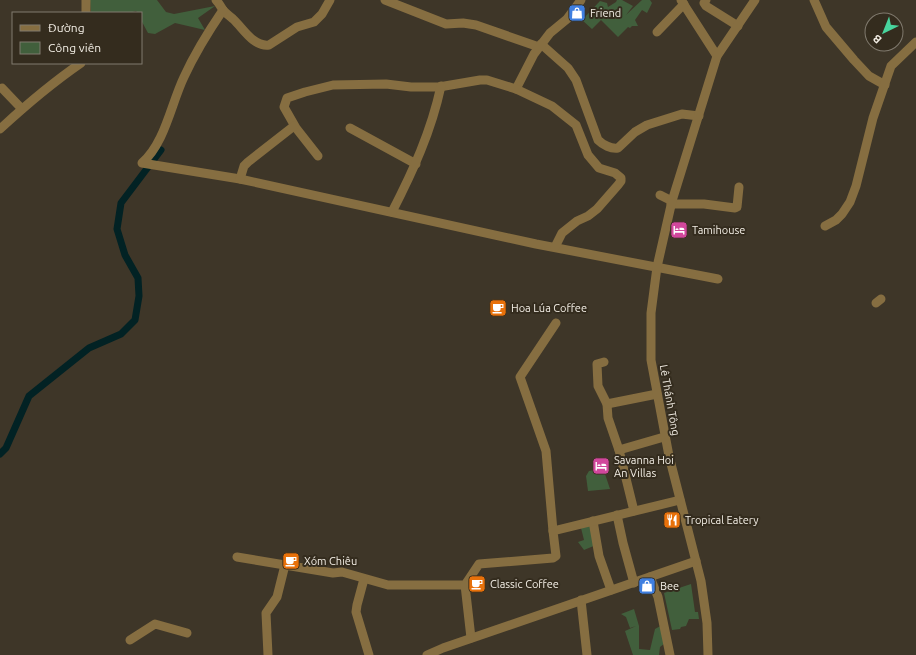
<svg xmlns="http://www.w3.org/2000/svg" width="916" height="655" font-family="Ubuntu,sans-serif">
	<rect width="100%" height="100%" fill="#3e3628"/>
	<!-- green -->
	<g fill="#415f3c">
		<path d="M90 0H157L166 12 174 14 215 6 198 18 205 30 175 23 155 34 148 33 141 20V13H138L136 11 129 13H91Z"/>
		<path d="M617 0H622L633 6 626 15 642 0H650L652 3 647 13 642 10 635 20 638 26H632L630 28 628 27 618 37 601 20 592 29 582 20 600 1 607 3 608 7 616 2Z"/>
		<path d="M603 468 610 489 588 491 586 476 589 471Z"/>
		<path d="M595 521 596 545 584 550 578 542 584 540 580 524Z"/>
		<path d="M691 584 695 612H698L699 619H689L686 626 681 627 680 629 672 630 664 593Z"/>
		<path d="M634 609 639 626V649L650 650 655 629 664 624 665 643 660 647 659 655H633L625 631 636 626 630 628 626 617 621 614Z"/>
	</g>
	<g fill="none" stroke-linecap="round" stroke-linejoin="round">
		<!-- canal -->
		<path stroke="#022224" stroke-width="7" d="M0 454 6 448 29 396 89 348 121 334 135 320 139 296 138 278 125 255 117 229 121 203 161 150"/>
		<!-- minor -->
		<g stroke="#866e41" stroke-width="9">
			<path d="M216 0C219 3 221 7 223 10 226 14 230 16 233 19 243 28 253 47 269 45L297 27 314 22 322 14 330 0"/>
			<path d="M385 0 446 24 463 23 476 25 539 47"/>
			<path d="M681 0 717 56"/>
			<path d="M706 0 704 3 706 6 738 26"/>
			<path d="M814 0 826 27 854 60 869 76 885 85"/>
			<path d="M223 10C208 32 195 53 184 77 171 104 165 143 142 163L240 179 536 244 718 279"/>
			<path d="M86 13V0"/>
			<path d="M657 32 684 4"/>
			<path d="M541 44 568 68 576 80 598 140C603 145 611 149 618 148L635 132 647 125 682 114 699 116"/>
			<path d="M2 88 22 109"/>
			<path d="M516 89 534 54 550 33 567 19 581 0"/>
			<path d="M350 128 416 164"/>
			<path d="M0 129C26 105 52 83 81 63"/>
			<path d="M318 156 296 128 284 107 287 98 305 92 333 85 386 84 411 87H439L480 80H487L516 89 552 106 576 125 588 155 599 168 615 173 621 178V181L618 185 597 209 588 216 577 221 562 233 555 247"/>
			<path d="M240 179 244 166 248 162 294 126"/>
			<path d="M660 195 672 201"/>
			<path d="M671 204H704L735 208 737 207 739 187"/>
			<path d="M392 212C413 171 431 132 441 86"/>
			<path d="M825 226 836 220 842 214 850 202 856 186 873 118 891 66 916 42"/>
			<path d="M876 303 881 299"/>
			<path d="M604 362 597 364 598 386 607 404 608 418 619 450 634 511"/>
			<path d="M607 404 657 394"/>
			<path d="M619 450 664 437"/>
			<path d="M617 515 623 543 634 583"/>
			<path d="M593 521 599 556 611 590"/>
			<path d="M553 531 546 451 520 377 556 323"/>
			<path d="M237 557 333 573 342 572 388 585H465L479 564 553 558 556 556 553 531 680 500"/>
			<path d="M650 577 658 597 670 655"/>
			<path d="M364 579 357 605 356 612 369 655"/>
			<path d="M465 585 471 638"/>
			<path d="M581 600 587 655"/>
			<path d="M130 640 155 624 187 633"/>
			<path d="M268 655 266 613 277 597 285 565"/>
			<path d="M427 655 443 648 696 561"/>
			<path d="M708 655 707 623 701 581 669 456 651 360V313L657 267 672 201 717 56 755 0"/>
		</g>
	</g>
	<!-- icons -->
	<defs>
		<symbol id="shop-square" viewBox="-11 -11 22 22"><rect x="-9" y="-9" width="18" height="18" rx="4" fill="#3f7fe0" stroke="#342c1e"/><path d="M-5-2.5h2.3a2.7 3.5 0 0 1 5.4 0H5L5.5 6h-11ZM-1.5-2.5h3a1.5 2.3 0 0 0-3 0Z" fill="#fff"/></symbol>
		<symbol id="hotel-square" viewBox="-11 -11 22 22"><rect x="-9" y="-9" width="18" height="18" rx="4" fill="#d1479c" stroke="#342c1e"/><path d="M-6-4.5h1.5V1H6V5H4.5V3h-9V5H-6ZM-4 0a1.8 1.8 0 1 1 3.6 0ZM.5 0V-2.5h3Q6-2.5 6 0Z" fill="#fff"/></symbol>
		<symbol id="cafe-square" viewBox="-11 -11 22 22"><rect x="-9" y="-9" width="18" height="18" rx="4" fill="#e8710a" stroke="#342c1e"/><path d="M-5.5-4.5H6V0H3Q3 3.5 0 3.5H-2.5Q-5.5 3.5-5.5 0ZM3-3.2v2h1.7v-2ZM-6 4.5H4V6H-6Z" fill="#fff"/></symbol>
		<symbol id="restaurant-square" viewBox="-11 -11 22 22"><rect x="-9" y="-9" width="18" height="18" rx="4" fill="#e8710a" stroke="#342c1e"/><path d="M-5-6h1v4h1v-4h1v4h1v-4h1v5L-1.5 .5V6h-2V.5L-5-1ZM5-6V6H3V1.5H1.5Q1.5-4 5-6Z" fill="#fff"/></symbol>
	</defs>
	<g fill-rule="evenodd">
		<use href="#shop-square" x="567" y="3" width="20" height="20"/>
		<use href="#hotel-square" x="669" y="220" width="20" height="20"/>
		<use href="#cafe-square" x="488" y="298" width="20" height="20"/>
		<use href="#hotel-square" x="591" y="456" width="20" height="20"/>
		<use href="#restaurant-square" x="662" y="510" width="20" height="20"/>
		<use href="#cafe-square" x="281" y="551" width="20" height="20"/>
		<use href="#cafe-square" x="467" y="574" width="20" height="20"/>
		<use href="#shop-square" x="637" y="576" width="20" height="20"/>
	</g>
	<g text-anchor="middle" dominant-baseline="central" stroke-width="4" stroke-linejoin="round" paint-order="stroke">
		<!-- poi labels -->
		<g font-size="11" fill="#f3eee5" stroke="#342c1e" text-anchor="start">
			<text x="590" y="13">Friend</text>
			<text x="692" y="230">Tamihouse</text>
			<text x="511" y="308">Hoa Lúa Coffee</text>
			<text x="614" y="460">Savanna Hoi<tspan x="614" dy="13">An Villas</tspan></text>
			<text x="685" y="520">Tropical Eatery</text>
			<text x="304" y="561">Xóm Chiêu</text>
			<text x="490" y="584">Classic Coffee</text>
			<text x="660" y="586">Bee</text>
		</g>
		<!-- street labels -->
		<g font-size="11" fill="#f3eee5" stroke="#342c1e">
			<text transform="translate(670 400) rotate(80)">Lê Thánh Tông</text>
		</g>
	</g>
	<!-- legend -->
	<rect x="12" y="12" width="130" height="52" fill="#342c1e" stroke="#807a6e"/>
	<rect x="20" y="25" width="20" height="6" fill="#866e41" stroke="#807a6e"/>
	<text x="48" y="32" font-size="12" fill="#f3eee5">Đường</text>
	<rect x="20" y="42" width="20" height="12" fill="#415f3c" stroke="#807a6e"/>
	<text x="48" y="52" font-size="12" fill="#f3eee5">Công viên</text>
	<!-- north arrow -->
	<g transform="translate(884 32) rotate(223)"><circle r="19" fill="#342c1e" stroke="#807a6e"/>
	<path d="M0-3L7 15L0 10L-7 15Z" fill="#48d49d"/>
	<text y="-6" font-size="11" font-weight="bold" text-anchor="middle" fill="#f3eee5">B</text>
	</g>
</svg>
